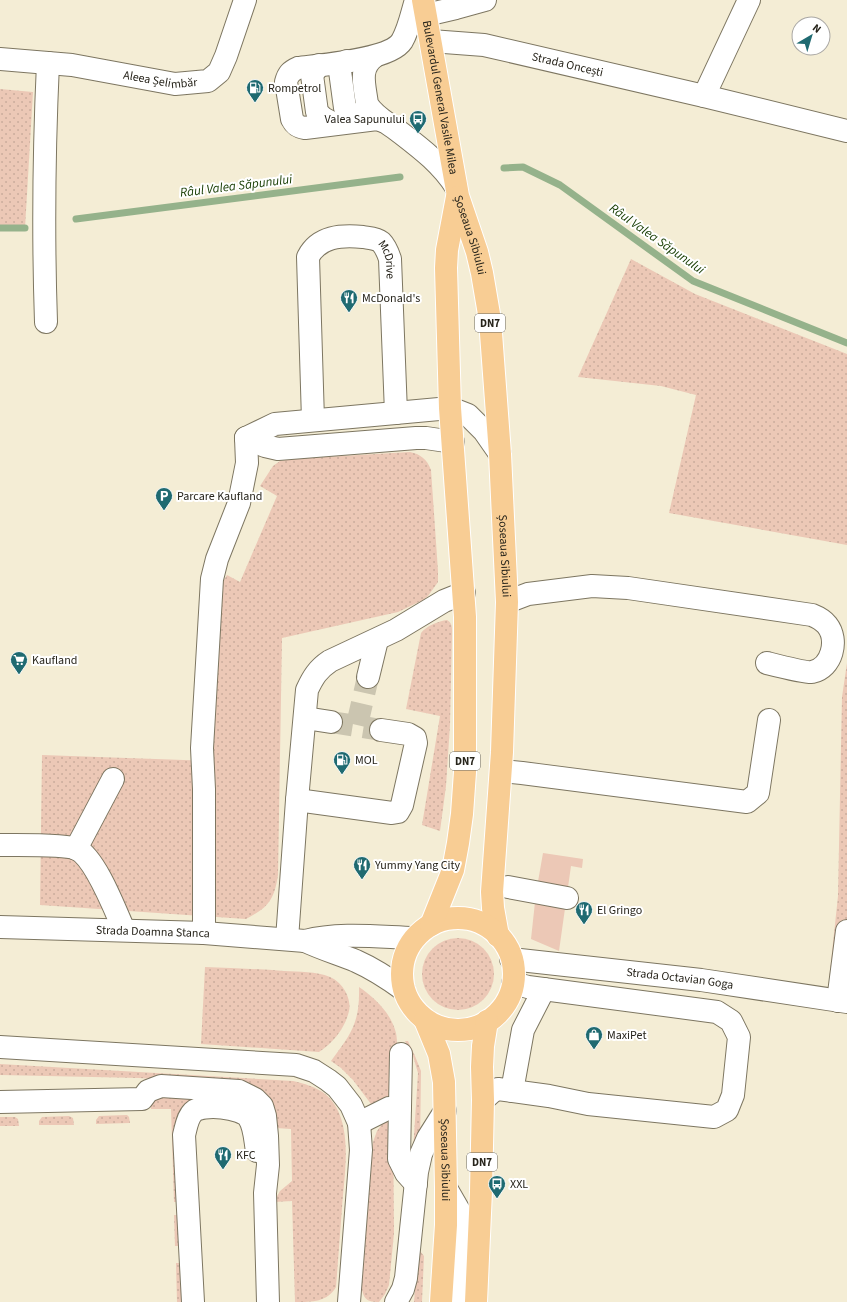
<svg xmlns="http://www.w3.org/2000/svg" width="847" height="1302" font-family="'Source Sans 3',sans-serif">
	<defs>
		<pattern id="grass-dots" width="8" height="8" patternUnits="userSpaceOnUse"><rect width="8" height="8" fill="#ecc8b6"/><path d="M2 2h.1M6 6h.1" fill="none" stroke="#caac9c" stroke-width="1.8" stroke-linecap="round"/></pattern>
	</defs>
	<rect width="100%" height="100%" fill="#f4edd5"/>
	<!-- grass -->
	<g fill="url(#grass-dots)">
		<path d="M0 89 33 92 25 228H0Z"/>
		<path d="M631 259 695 294 847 354V545L669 513 696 395 661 386 578 377Z"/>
		<path d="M410 452C420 454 427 459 431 470L438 571V582L428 596 423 600 398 612 282 638 278 875C274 900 269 907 246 919L40 905 42 755 212 761 222 583 227 575 240 582 277 496 260 486 273 466 280 461 291 459Z"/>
		<path d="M447 620C453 623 452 629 452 635L450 725 446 786 440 831 422 825 440 716 406 709 421 633C426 626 439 621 447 620Z"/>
		<path d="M847 663V1002L827 999 838 896 842 697Z"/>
		<circle cx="458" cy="974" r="36"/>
		<path d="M205 967C232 968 258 969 284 971 299 972 316 971 330 977 342 982 352 998 349 1011 345 1028 334 1042 319 1052L201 1044Z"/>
		<path d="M359 987C375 998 391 1013 396 1033 399 1048 395 1073 395 1089L392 1096 375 1103 371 1104 353 1080 341 1068 331 1061C351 1034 360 1023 359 987Z"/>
		<path d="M405 1041H408L415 1056 421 1071 420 1150 413 1151 418 1073 413 1056Z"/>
		<path d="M0 1064 293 1081C310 1085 327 1090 336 1107 352 1135 344 1177 342 1208 340 1235 338 1261 336 1287 327 1302 313 1302 295 1302L292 1201 274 1202 280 1191 292 1181 291 1129 276 1128 241 1085 139 1078 0 1075Z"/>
		<path d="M226 1095 201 1103 178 1202H174L171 1109H151V1103L154 1096Z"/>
		<path d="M127 1115 129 1117 130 1123 96 1124V1120L99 1116Z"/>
		<path d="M69 1116 73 1118 74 1125H39V1121L42 1117Z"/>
		<path d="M388 1116 393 1117 394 1233 389 1285 385 1294 379 1302C364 1302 363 1297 361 1283L373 1142 377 1131Z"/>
		<path d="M0 1117H15L18 1119 19 1126H0Z"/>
		<path d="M174 1215H180L181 1246H175Z"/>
		<path d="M420 1251 424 1256 422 1302H414L418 1253Z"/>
		<path d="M176 1263H181L182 1302H177Z"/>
	</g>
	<!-- garden -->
	<path fill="#ecc8b6" d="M543 853 583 859 582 868 571 866 559 951 531 939 536 893Z"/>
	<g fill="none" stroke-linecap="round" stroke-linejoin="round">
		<!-- stream -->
		<g stroke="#95b28b" stroke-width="7">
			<path d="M504 168 523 167 560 185 693 281 847 343"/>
			<path d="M76 219 400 177"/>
			<path d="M0 228H25"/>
		</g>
		<!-- minor-tunnel -->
		<g stroke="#cbc5b0" stroke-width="22" stroke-dasharray="22 11" stroke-linecap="butt">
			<path d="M331 722 381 730"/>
			<path d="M357 725 368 677"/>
		</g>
		<defs>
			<g id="minor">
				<path d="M426 15 456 8 485 0"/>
				<path id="s1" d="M431 41 484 45 704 96 847 131"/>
				<path d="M374 57C358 69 365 86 367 104 374 116 386 122 397 130 419 147 441 163 456 187"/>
				<path id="s2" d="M0 59 72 65 175 84 208 81 219 72 226 56 245 0"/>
				<path d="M347 61 341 67 340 71 345 108 351 114 362 120"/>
				<path d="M319 65 312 75 317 112 323 118 334 124"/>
				<path d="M704 96 749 0"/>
				<path d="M383 121 377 119 305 128C298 127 295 125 292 119L286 82C288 74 291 71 298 68 321 65 390 60 402 41 409 29 412 13 416 0"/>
				<path d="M46 322C43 236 44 149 48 63"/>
				<path id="s3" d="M313 420 308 257C319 236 341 235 363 237 369 238 376 238 381 242 386 247 388 253 390 259L396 413"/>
				<path d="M246 438 275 424 450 408 468 415 484 431 500 454"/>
				<path d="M246 438 265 446 278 449 416 438H426L453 442"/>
				<path d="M507 602 528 594 592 586 628 588 812 615C817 617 823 620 827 625 839 640 832 668 812 672 806 673 775 665 767 663"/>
				<path d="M368 677 377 640"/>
				<path d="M305 718 331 722"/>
				<path d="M501 771 522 773 747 802 758 793 769 720"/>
				<path d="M297 800 392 813 398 812 402 805 416 743 415 738 408 734 381 730"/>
				<path d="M0 845C15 845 66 844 77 849 96 859 115 910 124 930"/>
				<path d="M76 849 113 779"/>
				<path d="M508 887 567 898"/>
				<path id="s4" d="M0 927 204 933 305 941C340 932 379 937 415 938"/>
				<path d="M204 933V789L202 748 212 579 217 559 239 503 247 463 246 438"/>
				<path d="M287 939 297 800 307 690C313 677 318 669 330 661L396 630 444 601 464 593"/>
				<path d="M305 941C322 949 339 954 356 961 374 969 389 979 404 990"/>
				<path id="s5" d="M511 959 701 980 847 1002"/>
				<path d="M838 1001 847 931"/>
				<path d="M0 1047 296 1065 314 1071 328 1080 337 1087 351 1105 359 1123 361 1150 349 1302"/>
				<path d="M401 1054 399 1159 406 1173 416 1184"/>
				<path d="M512 1091 523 1030 544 989"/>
				<path d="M483 1100 492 1092 498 1089 549 1096 588 1104 714 1117 727 1110 733 1095 739 1037 731 1021 717 1012 528 987 513 983"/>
				<path d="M0 1102 142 1099 148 1091 161 1086 239 1091 255 1099 262 1106 265 1116 267 1136 268 1165 265 1193 268 1302"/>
				<path d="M359 1123 389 1108H400"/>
				<path d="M446 1188 461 1214 464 1227 461 1302"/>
				<path d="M193 1302 184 1135C186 1128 187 1118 193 1112 202 1103 242 1107 249 1118 255 1127 255 1141 257 1151"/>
				<path d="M396 1302 403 1289 406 1278 417 1172 421 1154 428 1138 445 1111"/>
			</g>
			<g id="major">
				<path id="s6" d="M423 0 458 196 477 252 482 273 490 320 500 454 507 602 502 752 492 892 493 908 498 936"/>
				<circle cx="458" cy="974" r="56"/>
				<path d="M431 925 453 870 458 843 462 814 465 772V617L450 408 446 268 447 250 457 197"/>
				<path id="s7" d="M425 1020 439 1054 444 1082 446 1188V1225L441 1302"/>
				<path d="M476 1302 481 1191 483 1100 482 1067 483 1046 487 1021"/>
			</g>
		</defs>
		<!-- minor casing -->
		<use href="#minor" stroke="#7d7661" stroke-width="24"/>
		<!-- major casing -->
		<use href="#major" stroke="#fff" stroke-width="24"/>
		<!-- minor -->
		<use href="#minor" stroke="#fff" stroke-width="22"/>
		<!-- major -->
		<use href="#major" stroke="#f8cd94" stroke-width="22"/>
	</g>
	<!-- icons -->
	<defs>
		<symbol id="fuel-pin" viewBox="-11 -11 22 30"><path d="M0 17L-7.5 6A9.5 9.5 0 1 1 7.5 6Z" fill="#1f6a71" stroke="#fff"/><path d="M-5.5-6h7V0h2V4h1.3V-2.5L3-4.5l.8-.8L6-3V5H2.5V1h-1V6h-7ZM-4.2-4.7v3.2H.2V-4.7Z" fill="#fff"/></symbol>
		<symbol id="bus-pin" viewBox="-11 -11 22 30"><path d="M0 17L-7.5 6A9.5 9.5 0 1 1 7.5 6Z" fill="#1f6a71" stroke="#fff"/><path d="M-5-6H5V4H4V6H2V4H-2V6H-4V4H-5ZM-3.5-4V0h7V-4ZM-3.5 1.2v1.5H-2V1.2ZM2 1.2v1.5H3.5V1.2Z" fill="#fff"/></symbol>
		<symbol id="restaurant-pin" viewBox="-11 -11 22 30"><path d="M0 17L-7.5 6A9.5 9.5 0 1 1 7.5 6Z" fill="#1f6a71" stroke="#fff"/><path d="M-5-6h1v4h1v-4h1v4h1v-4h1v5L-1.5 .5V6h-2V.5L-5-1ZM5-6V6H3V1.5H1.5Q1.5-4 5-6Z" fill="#fff"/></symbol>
		<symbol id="parking-pin" viewBox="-11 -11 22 30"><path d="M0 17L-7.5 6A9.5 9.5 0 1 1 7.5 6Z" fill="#1f6a71" stroke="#fff"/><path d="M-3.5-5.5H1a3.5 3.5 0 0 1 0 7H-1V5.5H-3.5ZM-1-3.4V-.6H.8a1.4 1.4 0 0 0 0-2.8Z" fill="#fff"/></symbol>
		<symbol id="supermarket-pin" viewBox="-11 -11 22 30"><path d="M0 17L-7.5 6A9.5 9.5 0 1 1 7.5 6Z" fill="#1f6a71" stroke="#fff"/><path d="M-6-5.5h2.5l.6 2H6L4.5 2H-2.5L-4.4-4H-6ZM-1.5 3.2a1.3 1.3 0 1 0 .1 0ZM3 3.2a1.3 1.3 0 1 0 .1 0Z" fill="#fff"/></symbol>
		<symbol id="shop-pin" viewBox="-11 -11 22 30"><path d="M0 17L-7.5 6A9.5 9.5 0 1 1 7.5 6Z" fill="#1f6a71" stroke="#fff"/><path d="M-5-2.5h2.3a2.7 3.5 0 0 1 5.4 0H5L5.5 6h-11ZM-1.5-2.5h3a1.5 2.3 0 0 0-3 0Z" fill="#fff"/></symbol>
	</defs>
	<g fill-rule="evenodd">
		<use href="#fuel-pin" x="245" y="78" width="20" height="27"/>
		<use href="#bus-pin" x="408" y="109" width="20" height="27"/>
		<use href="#restaurant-pin" x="339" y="288" width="20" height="27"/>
		<use href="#parking-pin" x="154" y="486" width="20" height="27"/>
		<use href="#supermarket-pin" x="9" y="650" width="20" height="27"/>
		<use href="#fuel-pin" x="332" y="750" width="20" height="27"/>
		<use href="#restaurant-pin" x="352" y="855" width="20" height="27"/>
		<use href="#restaurant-pin" x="574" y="900" width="20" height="27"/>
		<use href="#shop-pin" x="584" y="1025" width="20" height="27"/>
		<use href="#restaurant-pin" x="213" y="1145" width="20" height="27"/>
		<use href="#bus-pin" x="487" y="1174" width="20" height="27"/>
	</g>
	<g text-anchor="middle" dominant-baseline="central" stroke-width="4" stroke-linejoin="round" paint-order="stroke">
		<!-- shield labels -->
		<g fill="#fff" stroke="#68665f" stroke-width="1">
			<rect x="475" y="314" width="30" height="18" rx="3"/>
			<rect x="450" y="752" width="30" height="18" rx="3"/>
			<rect x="467" y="1153" width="30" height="18" rx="3"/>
		</g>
		<g font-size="11" font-weight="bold" fill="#27241b">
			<text x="490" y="323">DN7</text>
			<text x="465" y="761">DN7</text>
			<text x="482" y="1162">DN7</text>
		</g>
		<!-- street labels -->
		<g font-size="12" fill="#27241b" stroke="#fff">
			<text stroke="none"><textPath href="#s1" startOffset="139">Strada Oncești</textPath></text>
			<text stroke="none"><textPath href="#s2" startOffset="162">Aleea Șelimbăr</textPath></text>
			<text stroke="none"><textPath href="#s6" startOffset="99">Bulevardul General Vasile Milea</textPath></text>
			<text stroke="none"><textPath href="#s6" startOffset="240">Șoseaua Sibiului</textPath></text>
			<text stroke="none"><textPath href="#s3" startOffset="264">McDrive</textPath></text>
			<text stroke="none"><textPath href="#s6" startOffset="564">Șoseaua Sibiului</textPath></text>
			<text stroke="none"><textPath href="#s4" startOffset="153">Strada Doamna Stanca</textPath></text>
			<text stroke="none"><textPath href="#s5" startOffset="170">Strada Octavian Goga</textPath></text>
			<text stroke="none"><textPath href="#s7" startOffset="143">Șoseaua Sibiului</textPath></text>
		</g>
		<!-- poi labels -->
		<g font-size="12" fill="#27241b" stroke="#fff" text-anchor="start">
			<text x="268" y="88">Rompetrol</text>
			<text x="405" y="119" text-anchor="end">Valea Sapunului</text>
			<text x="362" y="298">McDonald's</text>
			<text x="177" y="496">Parcare Kaufland</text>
			<text x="32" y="660">Kaufland</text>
			<text x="355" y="760">MOL</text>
			<text x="375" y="865">Yummy Yang City</text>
			<text x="597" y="910">El Gringo</text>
			<text x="607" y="1035">MaxiPet</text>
			<text x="236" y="1155">KFC</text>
			<text x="510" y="1184">XXL</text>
		</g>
		<!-- water labels -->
		<g font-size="13" font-style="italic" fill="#1b4007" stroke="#fff">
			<text transform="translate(236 186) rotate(-7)">Râul Valea Săpunului</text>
			<text transform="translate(657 239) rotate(35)">Râul Valea Săpunului</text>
		</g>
	</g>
	<!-- north arrow -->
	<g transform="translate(811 36) rotate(38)"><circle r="19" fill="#ffffff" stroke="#a9a7a4"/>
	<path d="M0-3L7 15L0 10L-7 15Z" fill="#1f6a71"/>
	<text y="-6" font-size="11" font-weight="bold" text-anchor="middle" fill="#27241b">N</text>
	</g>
</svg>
